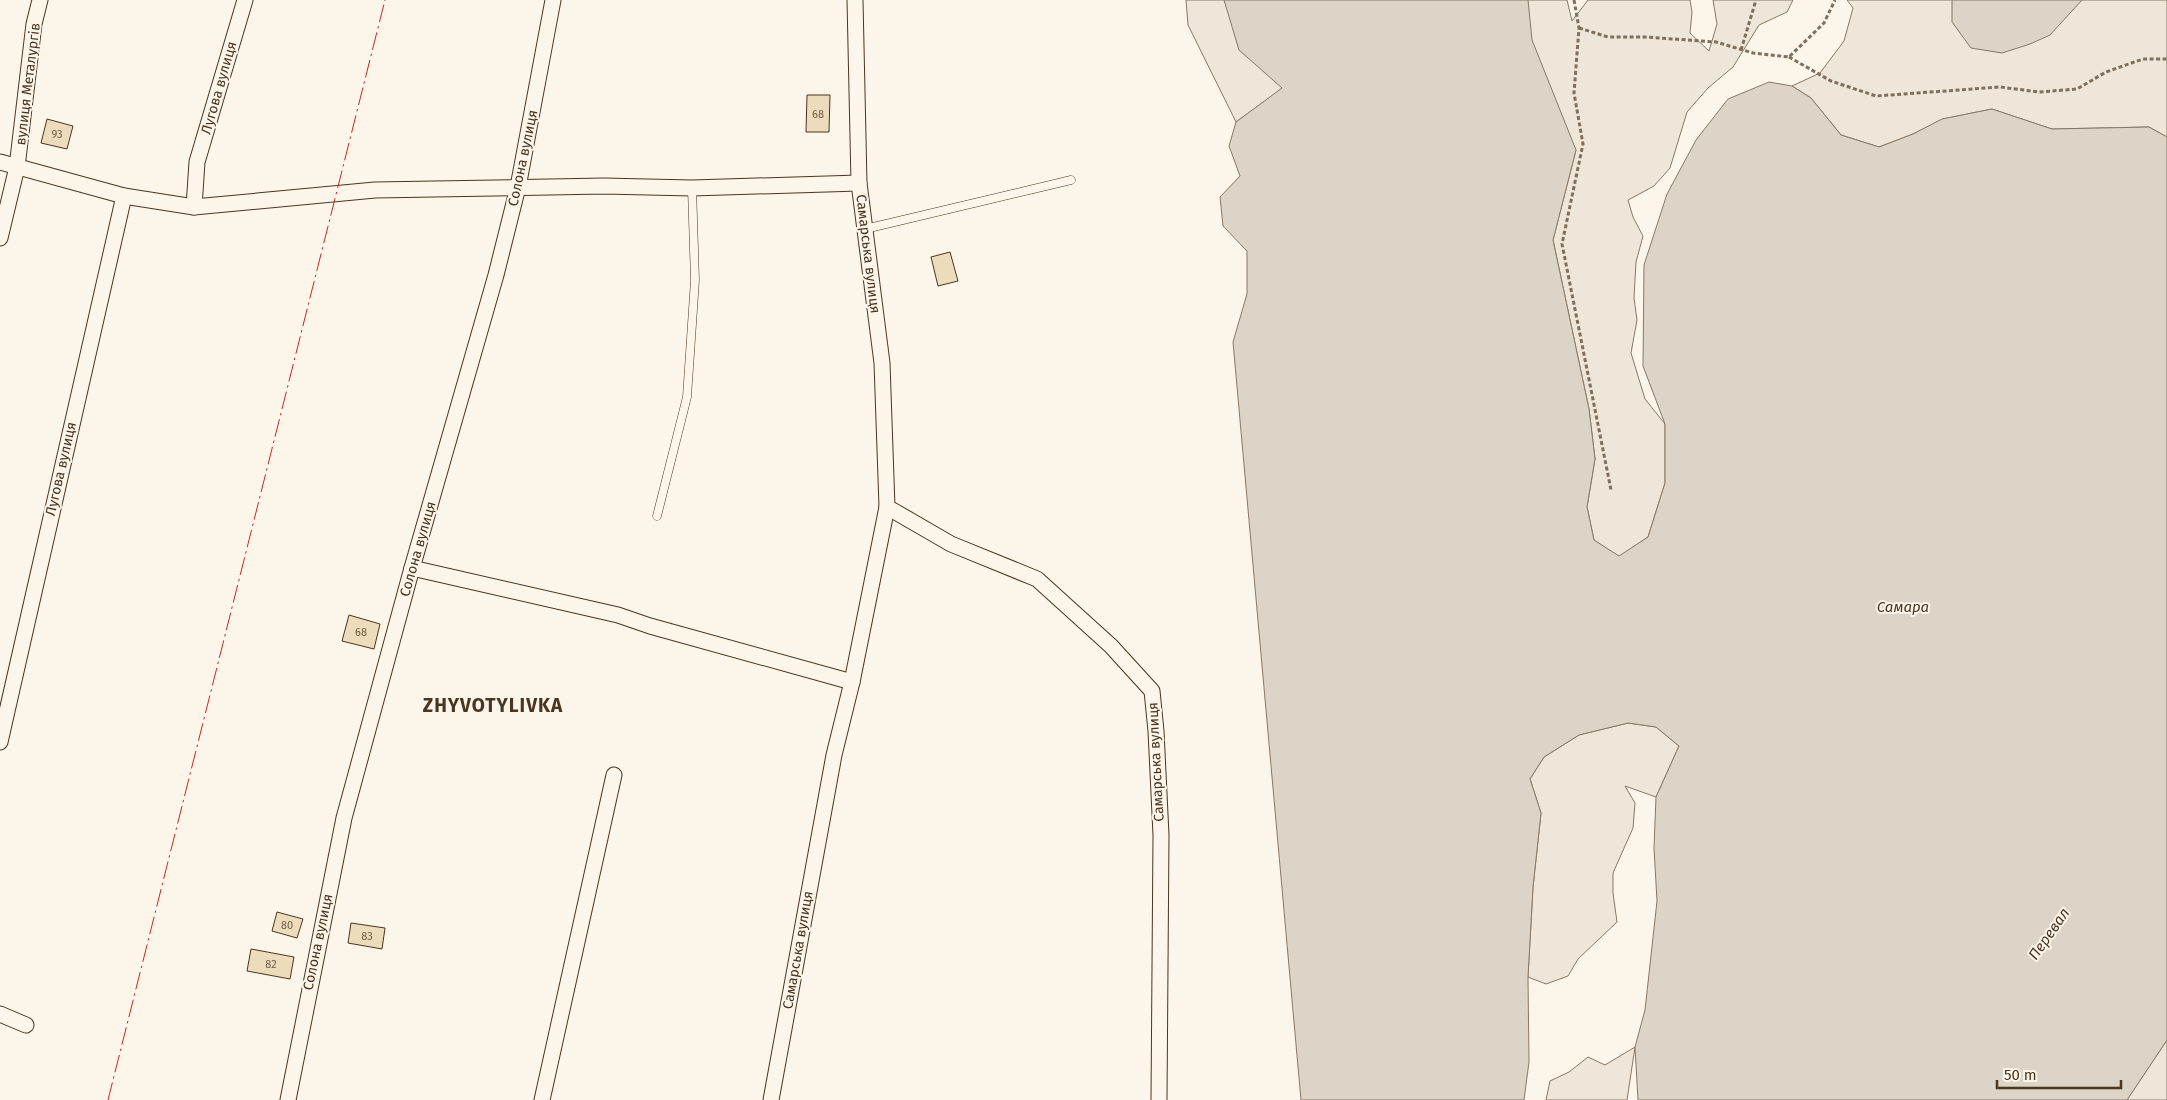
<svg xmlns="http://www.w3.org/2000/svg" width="2167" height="1100" font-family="'Fira Sans',sans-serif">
	<rect width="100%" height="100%" fill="#fbf6e9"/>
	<!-- green -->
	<g fill="#ede6d9" stroke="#887966">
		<path d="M1186 0H1567L1572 21 1588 0H1690L1692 12 1690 33 1709 51 1717 24 1713 0H1793L1787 12 1759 25 1733 67 1708 88 1687 112 1670 168 1654 186 1628 200 1633 217 1643 236 1636 262 1634 298 1637 320 1631 353 1645 399 1665 424V483L1648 537 1619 557 1594 540 1587 507 1595 459 1589 409 1553 240 1576 150 1283 88 1236 122 1188 25Z"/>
		<path d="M1847 0H2167V137L2149 127 2052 129 1992 109 1943 119 1913 134 1879 147 1841 135 1811 98 1792 86 1820 73 1844 41 1853 8Z"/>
		<path d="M1628 723 1656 727 1679 746 1656 797 1625 786 1635 803 1633 828 1613 873V893L1617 922 1578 959 1568 976 1546 984 1528 977 1533 887 1541 813 1530 779 1544 757 1579 735Z"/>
		<path d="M2167 1040V1100H2127Z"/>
		<path d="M1635 1047 1627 1100H1546L1550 1081 1569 1072 1588 1057 1605 1065Z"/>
	</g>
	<!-- water -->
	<g fill="#dcd4c6" stroke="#887966">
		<path d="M1224 0H1528L1532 40 1576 150 1553 240 1589 409 1595 459 1587 507 1594 540 1619 556 1648 537 1665 483V424L1643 366 1644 265 1667 194 1696 140 1728 99 1769 82 1792 86 1811 98 1841 135 1879 147 1913 134 1942 119 1992 109 2052 129 2149 127 2167 137V1040L2127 1100H1638L1635 1047 1645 1010 1657 901 1654 848 1656 797 1679 746 1656 727 1628 723 1579 735 1544 757 1530 779 1541 813 1533 887 1528 977 1529 1062 1524 1100H1301L1233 342 1247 294V251L1223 226 1220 197 1240 176 1229 146 1236 122 1282 88 1239 50Z"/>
		<path d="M1952 0H2082L2050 35 2030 44 2002 53 1971 48 1952 22Z"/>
	</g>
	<!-- building -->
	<g fill="#ecdcbc" stroke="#4a3520">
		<path d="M807 95H830L829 132H806Z"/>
		<path d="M47 119 73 126 67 149 41 143Z"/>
		<path d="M950 252 958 281 938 286 931 257Z"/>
		<path d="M349 615 380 624 374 649 342 641Z"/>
		<path d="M277 912 303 919 297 938 272 931Z"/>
		<path d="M351 923 385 928 382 949 348 943Z"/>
		<path d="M251 949 294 957 290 979 247 971Z"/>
	</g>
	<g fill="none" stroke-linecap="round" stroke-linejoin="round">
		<defs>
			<g id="service">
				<path d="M865 229 1071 180"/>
				<path d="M657 516 687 397 695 280 692 188"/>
			</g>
			<g id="minor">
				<path d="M0 162 124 196 194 207 375 190 604 186 692 188 859 183"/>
				<path d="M194 207 197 162 245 0"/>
				<path d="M0 238 17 167 34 24 40 0"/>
				<path d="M887 507 951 544 1037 579 1111 646 1152 691 1156 731 1161 835 1159 1100"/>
				<path d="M412 568 618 615 650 626 852 682"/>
				<path d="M0 742 124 196"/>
				<path d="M0 1014 26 1025"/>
				<path d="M288 1100 344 818 412 568 496 275 518 187 553 0"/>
				<path d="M542 1100 614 775"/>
				<path d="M771 1100 834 755 852 682 887 507 882 363 859 183 855 0"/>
			</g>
		</defs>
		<!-- service casing -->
		<use href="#service" stroke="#4a3520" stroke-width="9"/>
		<!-- minor casing -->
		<use href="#minor" stroke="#4a3520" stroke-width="17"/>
		<!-- path -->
		<g stroke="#7f6f5c" stroke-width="3" stroke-dasharray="4 2.5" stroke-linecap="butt">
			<path d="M1574 0 1579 28 1574 93 1583 144 1562 244 1611 490"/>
			<path d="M1579 28 1608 37H1645L1716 42 1753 53 1789 57 1824 23 1835 0"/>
			<path d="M1741 50 1756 0"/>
			<path d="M1789 57 1831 81 1876 96 2000 87 2039 92 2077 89 2106 72 2143 59H2167"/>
		</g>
		<!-- service -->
		<use href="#service" stroke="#fbf6e9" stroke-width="8"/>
		<!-- minor -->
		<use href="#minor" stroke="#fbf6e9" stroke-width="15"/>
		<!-- power -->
		<path stroke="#c62828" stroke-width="1" stroke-dasharray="18 4 2.5 4" stroke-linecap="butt" d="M108 1100 385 0"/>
	</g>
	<g text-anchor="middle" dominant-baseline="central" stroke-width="4" stroke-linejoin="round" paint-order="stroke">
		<!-- number labels -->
		<g font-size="11" fill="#725f47">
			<text x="818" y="114">68</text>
			<text x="57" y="134">93</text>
			<text x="361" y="632">68</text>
			<text x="287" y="925">80</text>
			<text x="367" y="936">83</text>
			<text x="271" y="964">82</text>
		</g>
		<!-- street labels -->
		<g font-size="14" fill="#4a3520" stroke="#fbf6e9">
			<text transform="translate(28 84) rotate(-83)">вулиця Металургів</text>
			<text transform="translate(219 88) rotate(-74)">Лугова вулиця</text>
			<text transform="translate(523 158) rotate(-78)">Солона вулиця</text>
			<text transform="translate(868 254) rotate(83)">Самарська вулиця</text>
			<text transform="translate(61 469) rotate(-77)">Лугова вулиця</text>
			<text transform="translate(418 549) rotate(-74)">Солона вулиця</text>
			<text transform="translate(1156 762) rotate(-93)">Самарська вулиця</text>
			<text transform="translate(318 942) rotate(-78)">Солона вулиця</text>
			<text transform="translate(798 950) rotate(-80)">Самарська вулиця</text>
		</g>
		<!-- water labels -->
		<g font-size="15" font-style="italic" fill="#4a3520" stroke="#fbf6e9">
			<text x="1903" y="607">Самара</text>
			<text transform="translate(2049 934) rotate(-55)">Перевал</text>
		</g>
		<!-- district labels -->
		<g font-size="19" font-weight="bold" letter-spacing="1" fill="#4a3520" stroke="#fbf6e9">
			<text x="493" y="705">ZHYVOTYLIVKA</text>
		</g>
	</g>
	<!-- scale -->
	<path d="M1997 1080v8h124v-8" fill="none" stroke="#4a3520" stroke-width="2.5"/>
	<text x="2004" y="1080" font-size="15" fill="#4a3520" stroke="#fbf6e9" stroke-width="4" paint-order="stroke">50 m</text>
</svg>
